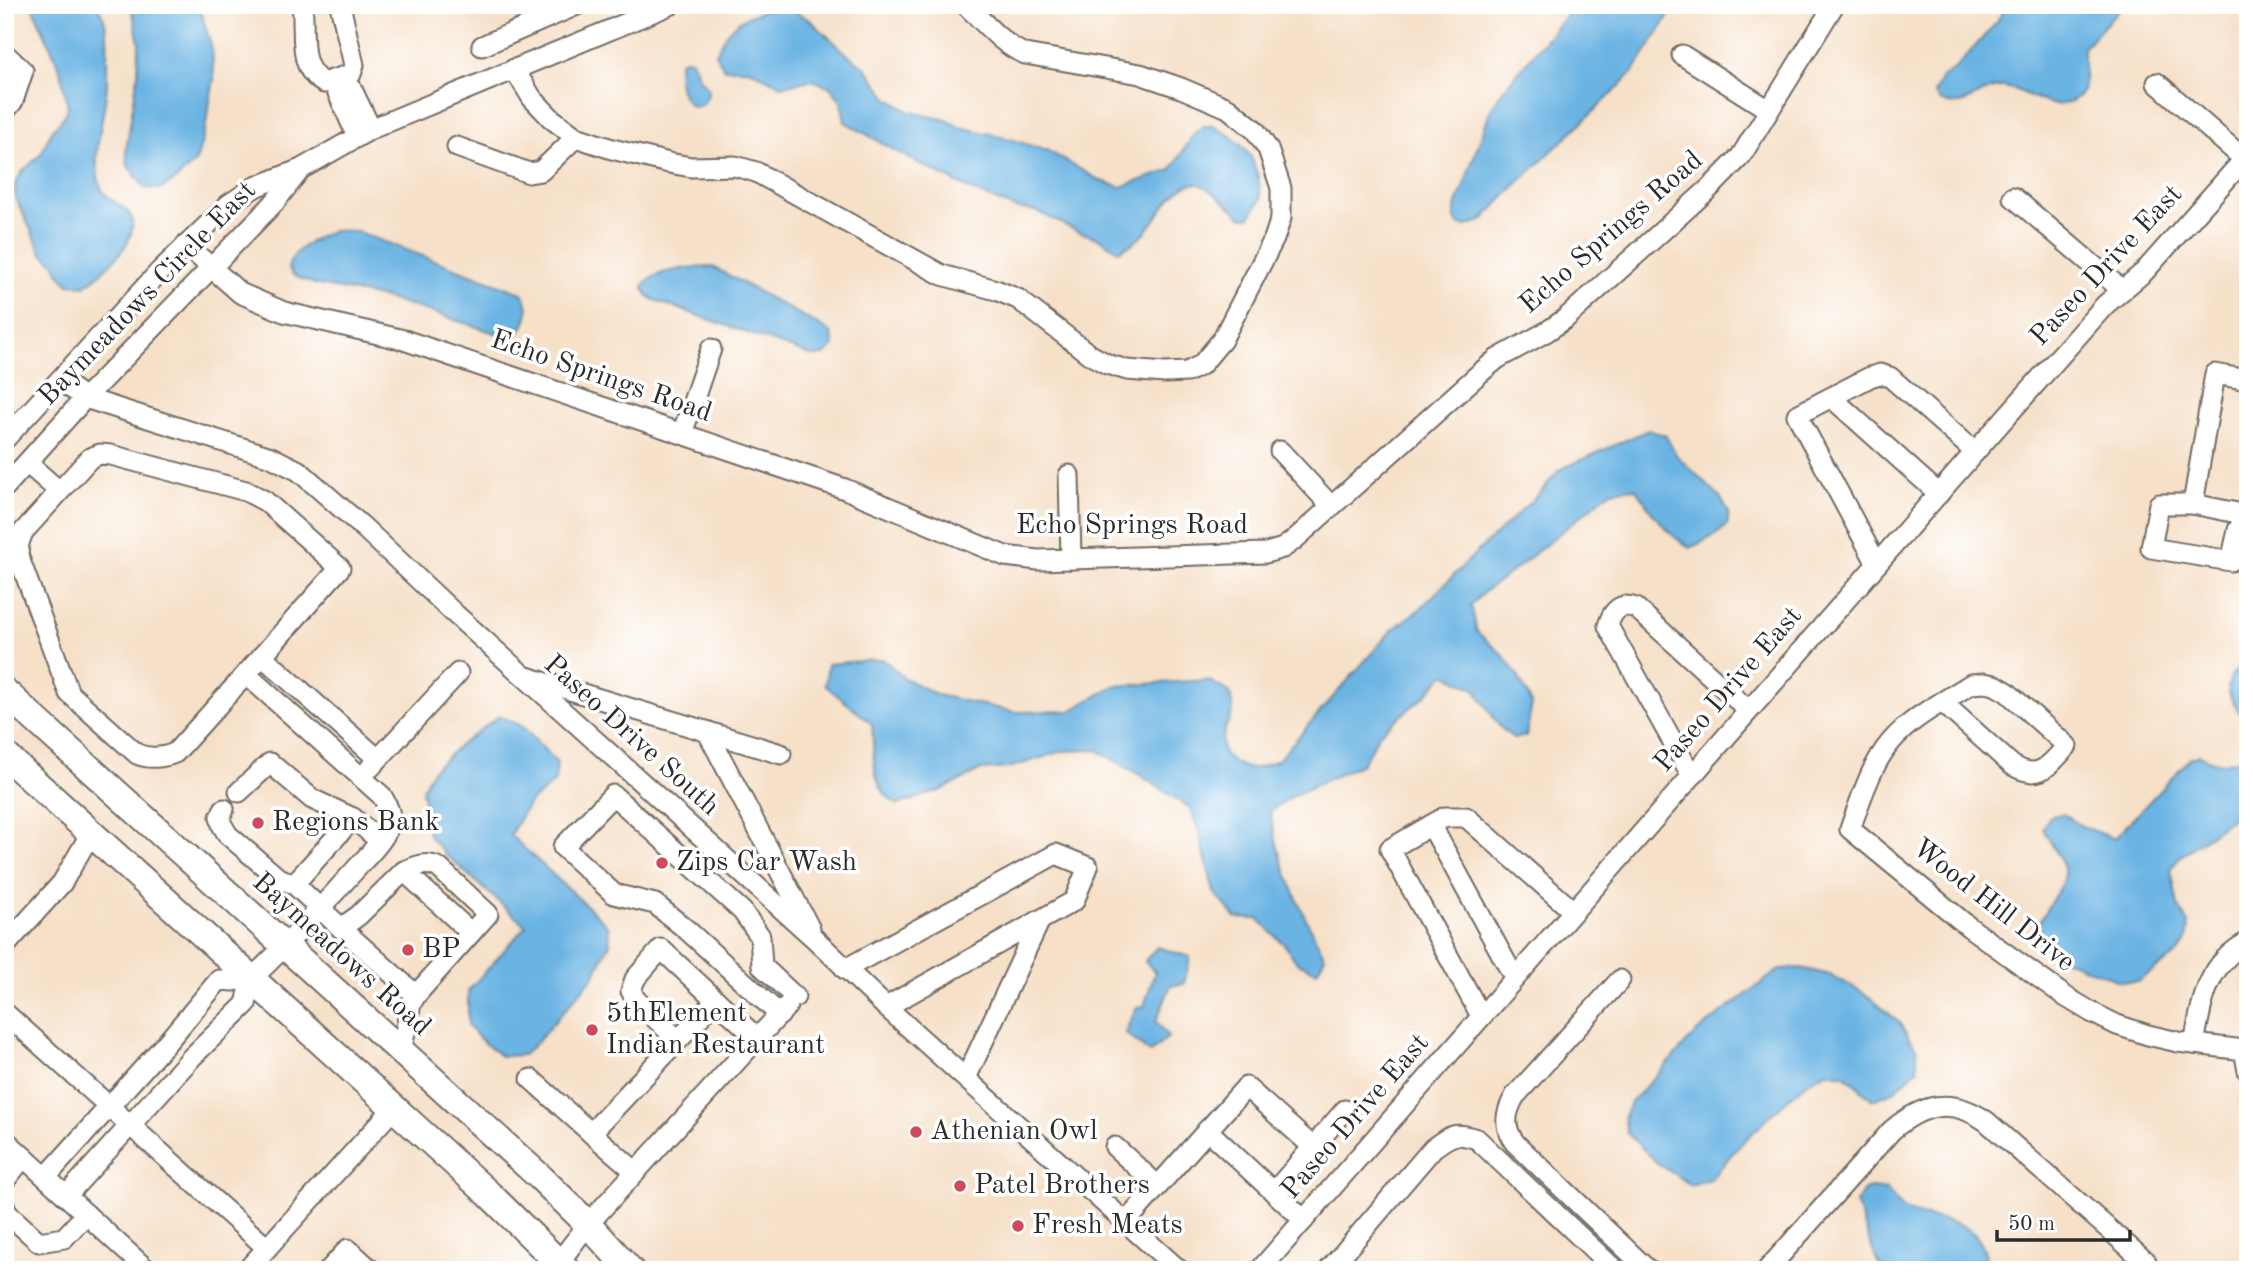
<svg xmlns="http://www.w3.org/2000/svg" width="2253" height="1275" font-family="'Old Standard TT',serif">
	<rect width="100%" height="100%" fill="#fff"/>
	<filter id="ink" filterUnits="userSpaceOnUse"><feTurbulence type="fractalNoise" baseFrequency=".0143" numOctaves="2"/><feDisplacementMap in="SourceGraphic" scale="14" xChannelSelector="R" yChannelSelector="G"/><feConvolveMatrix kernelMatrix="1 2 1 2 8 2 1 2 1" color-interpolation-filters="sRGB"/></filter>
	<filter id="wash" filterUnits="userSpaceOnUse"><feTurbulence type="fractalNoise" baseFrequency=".00686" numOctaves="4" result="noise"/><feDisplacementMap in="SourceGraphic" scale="28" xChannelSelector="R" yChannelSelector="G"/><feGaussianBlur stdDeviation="1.57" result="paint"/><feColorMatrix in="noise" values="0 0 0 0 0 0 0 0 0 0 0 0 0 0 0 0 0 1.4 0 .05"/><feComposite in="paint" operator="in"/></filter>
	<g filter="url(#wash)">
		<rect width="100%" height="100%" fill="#f6e0c8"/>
		<!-- water -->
		<g fill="#6bb4e3" stroke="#4b7087" stroke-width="2">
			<path d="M32 5H97C108 21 108 38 107 57 107 69 108 82 106 94 103 124 91 155 100 185 106 206 137 204 132 229 129 250 101 274 85 286L69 284 59 274 54 263 42 253 15 197V184L22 172 41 154 52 130 64 117 68 106 60 69Z"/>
			<path d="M131 5H199L212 49 214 79 204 134 196 161 178 178 162 189 145 188 128 166 126 150 138 74 139 42Z"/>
			<path d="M1575 5H1676L1633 72 1614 92 1514 187 1482 221 1467 226 1458 225 1455 219V210L1491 109 1503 90Z"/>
			<path d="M2007 5H2123L2084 48V86C2083 93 2080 95 2075 99 2051 116 2026 88 2003 87 1980 85 1954 123 1934 93L1942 78 1957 67 1996 23Z"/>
			<path d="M766 10H792L810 20 847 54 865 67 888 98 910 112 947 120 959 127 1000 136 1048 151 1101 181 1121 187 1171 170 1194 134 1204 126H1213L1229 135 1243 147 1251 157 1258 176 1261 199 1250 217H1242C1233 209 1209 187 1199 184 1177 179 1156 220 1145 233 1138 241 1128 246 1118 251L1100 239 1077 231 1036 211 1017 209 971 190 903 155 845 122 841 100 829 86 812 80 781 86 749 69H724L716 54C727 26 739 18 766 10Z"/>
			<path d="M684 59H688L693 61 699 78 709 89C707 106 693 114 684 97 678 86 678 75 679 63Z"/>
			<path d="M336 230 358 232 522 293C533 308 527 327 513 338L507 337 428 311 381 297 314 284 294 276 288 268C293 248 318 236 336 230Z"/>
			<path d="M713 267 810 320 831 333 834 346 824 355 813 356 654 300 647 295 643 287C651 269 695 267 713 267Z"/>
			<path d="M1648 430 1665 435 1677 456 1720 497 1729 513 1727 526 1714 536 1690 548 1675 537 1655 516 1635 488 1611 491 1521 565 1484 592 1471 605 1477 632 1503 655 1518 676 1532 704 1526 736 1514 739 1499 726 1475 689 1445 674 1426 695 1379 734 1362 764 1294 795 1270 811C1277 860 1302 913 1325 957L1317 971 1297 963 1285 945 1258 919 1236 918 1214 892 1198 829 1190 808 1141 776 1097 750 1063 751 1009 768 981 770 942 790 898 805C868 788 875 754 872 724L825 685 828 664 883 659 904 678 937 695 1015 712 1070 711 1114 686 1208 680 1229 692C1238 718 1227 715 1223 737 1221 742 1223 749 1224 754 1246 773 1252 771 1278 760L1392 630 1421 608 1478 551 1539 494 1559 470Z"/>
			<path d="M2248 659V722C2239 712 2225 696 2229 681 2231 672 2242 665 2248 659Z"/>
			<path d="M499 716 522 726 557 763 555 782 529 803 510 835 602 920 608 927 610 943 594 976 538 1041 523 1055 501 1056 484 1043 468 1026V991L526 926 446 855 429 836 422 789 433 770 460 745Z"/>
			<path d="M2199 755C2221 766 2226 765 2248 755V801L2241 812 2181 856 2171 869 2178 906 2189 924 2187 940 2177 954 2137 982 2119 981 2055 956 2043 945 2036 929C2042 911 2068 883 2064 868 2061 856 2048 841 2043 828L2050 816 2063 814 2082 826 2114 839 2190 758Z"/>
			<path d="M1157 947 1190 957 1184 984 1171 985 1156 1021 1168 1037 1150 1053 1125 1033 1136 1008 1144 1006 1155 972 1145 961Z"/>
			<path d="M1801 968 1830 975 1863 992 1899 1022 1917 1050V1070L1893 1092 1873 1100 1845 1075 1826 1072 1806 1083 1772 1114 1737 1148 1711 1179 1691 1185 1657 1163 1627 1133 1624 1116 1632 1101 1698 1031 1780 969Z"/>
			<path d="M1870 1188 1888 1190C1894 1198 1897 1207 1907 1211 1936 1222 1975 1215 1986 1256L1979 1270H1882L1876 1259 1856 1203 1864 1190Z"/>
		</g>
	</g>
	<g filter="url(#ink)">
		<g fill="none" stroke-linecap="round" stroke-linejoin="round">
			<defs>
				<g id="minor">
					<path d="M302 5C306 32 296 68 324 83L351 74 354 65 340 5"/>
					<path d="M482 46 577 5"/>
					<path d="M5 54 23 71 13 101 5 111"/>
					<path d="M1682 55 1769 110"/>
					<path d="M514 69 532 98 552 119 576 137 612 149 669 163 691 167 735 166 756 172 942 275 996 290 1018 299 1089 354 1107 364 1127 370 1165 373 1187 372 1201 365 1222 340 1274 239 1281 218V188L1268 149 1255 130 1228 108 1181 88 1140 74 1025 54C1001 44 985 23 966 5"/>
					<path d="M346 77 371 129"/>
					<path d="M332 80 357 136"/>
					<path d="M2157 83 2244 159"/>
					<path d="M457 147 529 173 541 171 576 137"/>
					<path d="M2013 197 2122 290"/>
					<path d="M186 245 240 293 284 312 404 340 845 489 1005 556 1038 560 1266 553 1283 548 1294 540 1480 373 1497 359 1546 332 1565 319 1713 185 1741 156 1834 5"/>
					<path d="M61 381 85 398 271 457 299 471 364 528 455 614 815 939 886 1007 1179 1270"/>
					<path d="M1832 398 1939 494"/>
					<path d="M682 434 711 349"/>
					<path d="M5 439 161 270 228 205 255 187 301 169 371 129 670 5"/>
					<path d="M1280 451 1331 506"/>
					<path d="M27 463 59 491"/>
					<path d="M1069 475 1071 559"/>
					<path d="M5 487 85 398 274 203 300 170"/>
					<path d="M2193 504 2215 374 2248 380"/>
					<path d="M2248 514 2247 515 2238 530 2231 561 2151 548 2159 504H2193L2247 515H2248"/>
					<path d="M1877 564 1797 415 1870 377 1880 374 1890 377 1975 452"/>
					<path d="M262 656 378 759"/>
					<path d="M246 674 175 753C163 758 148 759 137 754L69 693 18 555 19 543 23 532 90 458 100 454 111 455 246 491 265 501 340 568 246 674 382 796C387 805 393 816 389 826 383 842 367 856 356 869 322 906 289 944 252 978"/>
					<path d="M527 677 781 754"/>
					<path d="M1984 683 1995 685 2007 692 2067 746C2049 765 2040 782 2012 765L1942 702 1971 684Z"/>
					<path d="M1942 702C1919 715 1894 733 1880 757 1867 778 1859 805 1850 829L1969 927 2066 997 2091 1012 2117 1025 2148 1035 2178 1042 2244 1050 2248 1071"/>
					<path d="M707 731 810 929"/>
					<path d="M370 768 458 673"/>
					<path d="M1692 776 1608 626C1612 611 1620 602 1636 608L1748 710"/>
					<path d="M239 792 270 763 312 799 353 818 380 841"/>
					<path d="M224 809 220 817 222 825 228 835 278 878 294 884 341 928 358 916 404 871 471 933 416 995 411 1004 401 1052"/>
					<path d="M1431 825 1514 977"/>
					<path d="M404 871C416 866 426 861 439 868L488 914 471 933"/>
					<path d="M294 884 353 818"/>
					<path d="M341 928 416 995"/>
					<path d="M5 946 62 883 91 833"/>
					<path d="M845 969 1056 854 1088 867 1074 901 886 1007"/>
					<path d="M1620 980 1515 1096C1505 1113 1503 1127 1515 1143L1648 1270"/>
					<path d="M5 1013 267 1248"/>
					<path d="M780 1015 687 930 655 904 614 894 563 847 613 795 742 911 760 936 762 966 795 997"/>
					<path d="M1481 1016 1390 849 1445 817H1466L1573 911"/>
					<path d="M678 1040 636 1000 631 991 635 979 661 949 716 1000"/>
					<path d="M2194 1044C2202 1002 2206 964 2248 942"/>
					<path d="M966 1078 1040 920"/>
					<path d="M531 1079 591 1133"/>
					<path d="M1207 1130 1304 1220"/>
					<path d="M5 1140 147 1270"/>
					<path d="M1115 1147 1157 1185"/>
					<path d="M636 1172 591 1133 716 1000 758 1039"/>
					<path d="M46 1177 168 1041 219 980 234 981 252 978 246 1004 192 1057 66 1196"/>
					<path d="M5 1180 24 1157"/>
					<path d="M1274 1192 1345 1110"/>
					<path d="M5 1207 6 1212 39 1242 64 1238 86 1214"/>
					<path d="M1126 1222 1246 1087 1313 1147"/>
					<path d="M247 1270 394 1108"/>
					<path d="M329 1270 348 1249 371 1270"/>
					<path d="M553 1270 588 1224 787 1006"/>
					<path d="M1260 1270 1975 452 2105 305 2144 272 2248 155"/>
					<path d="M1329 1270 1433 1148C1452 1134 1455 1132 1477 1139L1615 1270"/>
					<path d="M1767 1270 1892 1130C1923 1104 1951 1097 1986 1121L2146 1262 2150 1270"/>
				</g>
				<g id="major">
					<path d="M5 692 541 1178 588 1224 630 1270"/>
					<path d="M5 755 491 1196 566 1270"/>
				</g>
			</defs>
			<!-- minor casing -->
			<use href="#minor" stroke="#726a62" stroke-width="23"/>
			<!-- major casing -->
			<use href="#major" stroke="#726a62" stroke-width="30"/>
			<!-- minor -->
			<use href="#minor" stroke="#fff" stroke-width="19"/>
			<!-- major -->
			<use href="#major" stroke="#fff" stroke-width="26"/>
		</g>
	</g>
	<!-- markers -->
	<g fill="#d1495b" stroke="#fff" stroke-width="2.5">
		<circle cx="258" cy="823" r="7"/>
		<circle cx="662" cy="863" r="7"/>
		<circle cx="408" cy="950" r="7"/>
		<circle cx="592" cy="1030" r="7"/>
		<circle cx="916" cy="1132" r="7"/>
		<circle cx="960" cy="1186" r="7"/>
		<circle cx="1018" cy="1226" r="7"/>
	</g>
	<g text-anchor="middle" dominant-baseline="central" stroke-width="7" stroke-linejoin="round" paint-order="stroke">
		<!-- street labels -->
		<g font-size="28" fill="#2b2b2b" stroke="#fff">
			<text transform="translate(1612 233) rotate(-41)">Echo Springs Road</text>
			<text transform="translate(2107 266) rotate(-47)">Paseo Drive East</text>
			<text transform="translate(148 294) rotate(-46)">Baymeadows Circle East</text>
			<text transform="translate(601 377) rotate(19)">Echo Springs Road</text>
			<text x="1132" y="526">Echo Springs Road</text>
			<text transform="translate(1729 690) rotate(-49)">Paseo Drive East</text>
			<text transform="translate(631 736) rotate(42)">Paseo Drive South</text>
			<text transform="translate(1993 906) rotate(38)">Wood Hill Drive</text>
			<text transform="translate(341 955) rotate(42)">Baymeadows Road</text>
			<text transform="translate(1356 1117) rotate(-49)">Paseo Drive East</text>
		</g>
		<!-- poi labels -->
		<g font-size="28" fill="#2b2b2b" stroke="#fff" text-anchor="start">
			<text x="272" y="823">Regions Bank</text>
			<text x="676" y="863">Zips Car Wash</text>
			<text x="422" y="950">BP</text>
			<text x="606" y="1014">5thElement<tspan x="606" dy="32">Indian Restaurant</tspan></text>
			<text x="930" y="1132">Athenian Owl</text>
			<text x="974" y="1186">Patel Brothers</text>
			<text x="1032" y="1226">Fresh Meats</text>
		</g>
	</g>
	<!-- margin -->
	<rect width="2253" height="1275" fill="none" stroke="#fff" stroke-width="28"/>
	<!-- scale -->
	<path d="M1997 1230v10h133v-10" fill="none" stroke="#2b2b2b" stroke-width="3.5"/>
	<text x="2008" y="1230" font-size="21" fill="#2b2b2b" stroke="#ffffff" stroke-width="5" paint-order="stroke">50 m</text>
</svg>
